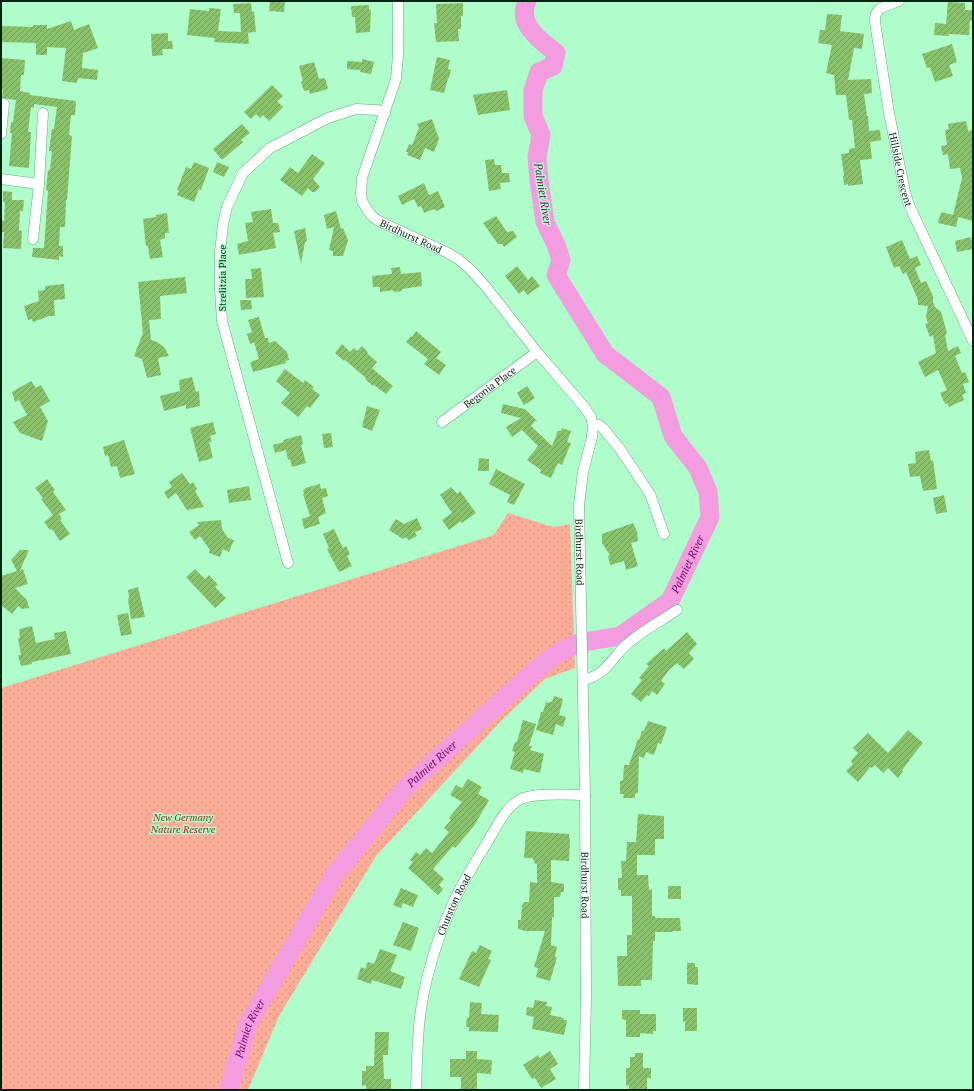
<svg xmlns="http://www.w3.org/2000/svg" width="974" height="1091" font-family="'PT Serif',serif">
	<defs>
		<pattern id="park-dots" width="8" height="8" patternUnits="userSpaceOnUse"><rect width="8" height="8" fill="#fcad98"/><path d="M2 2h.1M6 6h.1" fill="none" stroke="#d69582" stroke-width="1.8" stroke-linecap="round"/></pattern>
		<pattern id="building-hatch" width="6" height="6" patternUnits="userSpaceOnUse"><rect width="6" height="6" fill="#89c26a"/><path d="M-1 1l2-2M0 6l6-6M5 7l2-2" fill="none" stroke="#6e9d56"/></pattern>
	</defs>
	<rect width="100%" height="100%" fill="#affdcb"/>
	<!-- park -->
	<path fill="url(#park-dots)" d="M508 513 553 527 570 524 575 668 545 679 501 721 376 856 279 1016 248 1090H1V688L494 535Z"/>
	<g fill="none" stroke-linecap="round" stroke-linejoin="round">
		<!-- river -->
		<path stroke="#f39cdf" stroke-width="19" id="s1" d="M229 1090 248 1024 335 874 406 787 530 675 556 654 578 643 620 636 670 601 710 517 708 492 698 468 673 436 661 397 605 354 556 275 561 260 556 245 545 222 539 180 537 157 541 135 533 116V91L539 72 553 66 556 53C541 41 516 24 527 1"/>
	</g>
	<!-- building -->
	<g fill="url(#building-hatch)">
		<path d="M270 1H285L284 12 269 11Z"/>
		<path d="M948 2 965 3V10H973V21L970 20 969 35 948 34 949 36 934 35 935 23 946 24Z"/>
		<path d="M251 3 252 12 254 11 256 32 246 33H248L249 44 214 42 215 38 187 35 190 9 209 11V8L221 9 218 31 241 32 240 13H234L233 4Z"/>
		<path d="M463 3V16H461V29H458L459 41 436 42 434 23H437L436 4Z"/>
		<path d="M369 5V10H371L370 32 356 33 355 17H352L351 6Z"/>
		<path d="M827 14 842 15 840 31 864 34 862 49 854 48 848 80 871 79 872 93 864 94 867 116H868L869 131 880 130 881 140 870 142 872 159 860 160 863 184 848 186V184L844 185 843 176H844L841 154 849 153V149L855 148 852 120H849L846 95H836L834 75 826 73 832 45 818 43 820 30H825Z"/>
		<path d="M71 21 74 30 89 24 98 48 83 53 82 68 98 70 97 80 78 78 77 83 62 81 66 48 47 47V55H36V43L1 42V26L33 27V25H47V29Z"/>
		<path d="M168 33V41H172L173 49H162L163 55 152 56 151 34Z"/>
		<path d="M952 44 957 62 949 65 953 76 935 82 930 67 927 68 922 54Z"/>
		<path d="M437 57 450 60 448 69 451 70 449 78H448L444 93 430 90Z"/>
		<path d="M1 58 25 60 24 75H21L20 91 30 93V95L76 101 75 115H71L69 135 72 136 67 200H66L65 227H60L59 246H63V257L59 256V260L32 257 33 248H44L48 191 46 190 48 170H50L52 151H49L52 129H54L57 107 34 104V108L31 107 28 132H31L29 168 9 166 12 133H10L11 122H13L16 100 2 98 3 90H1Z"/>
		<path d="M362 59 374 62 371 74 360 72 361 70 347 69V61L362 62Z"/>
		<path d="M314 62 319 79 325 78 328 89 310 94 309 90 304 91 301 82 303 81 299 66Z"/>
		<path d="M272 85 283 96 277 101 283 107 269 121 263 115 260 118 256 114 251 119 244 112Z"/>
		<path d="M507 90 510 110 478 115 473 95Z"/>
		<path d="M432 119 439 139 434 152 425 148 420 160 407 155 408 152H406L409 144 412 145 419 128 417 124Z"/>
		<path d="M966 121 968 131 973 130V221L958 217 956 227 938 223 941 212 953 215 962 178 960 168 950 169 948 154 943 155 941 146 947 145 945 130 949 129 948 124Z"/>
		<path d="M242 124 250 133 241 140 243 142 222 160 213 149Z"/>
		<path d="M312 154 325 163 313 179 320 187 315 192H312L308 188 302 196 280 180 290 167 298 173Z"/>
		<path d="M494 159 495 165H501L502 173H509L510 182 500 183 501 189 489 191 485 160Z"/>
		<path d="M194 162 209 168 201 190 199 189 194 202 177 195 179 191 177 190 186 167 191 169Z"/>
		<path d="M217 162 229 167 224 177 213 172Z"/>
		<path d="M424 183 429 195 438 191 445 207 436 211 434 209 424 213 421 206 418 207 414 199 402 205 398 196Z"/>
		<path d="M3 191 12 192V200H24L23 211H20L19 230 22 231 21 249 3 248 4 232H1V220L4 221 5 202H3Z"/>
		<path d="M271 209 273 223H278L280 232 273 233 276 248 239 255 237 244 248 241 245 223 253 222 251 212Z"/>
		<path d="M336 211 341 229 343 228 348 240 343 256H333V251L329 250 334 227 327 229 324 215Z"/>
		<path d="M167 213 169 233H165V238L160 240 163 257 150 259 148 246H146L143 219 156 217V215Z"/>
		<path d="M496 216 507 232 513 231 517 237 504 247 502 244H498L483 223Z"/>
		<path d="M305 228 307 241 305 242 301 264 294 231Z"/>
		<path d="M971 237 973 249 957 252 955 241Z"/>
		<path d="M902 240 910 259 917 256 921 265 915 268 921 283 926 281 933 296V302L935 307 941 312 947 333 945 335 948 351 958 346 961 353 955 356 962 373 965 372 969 382 963 384 966 393 962 395 964 400 949 407 947 403 945 404 940 393 947 390 938 370 925 377 918 362 936 353 933 335 930 337 925 324 928 323 926 317 928 306 918 305V300L906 272 903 274 899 266 894 268 886 247Z"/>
		<path d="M517 266 528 280 532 276 540 286 527 295 524 290 519 294 505 276Z"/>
		<path d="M400 267 401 274 421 272 422 286 402 289V291L394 292 393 290 380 292V287H373L372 276 392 274 391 268Z"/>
		<path d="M261 268 264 297 246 298 245 279H252L251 269Z"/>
		<path d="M185 277 187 293 160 296 161 319 149 320 151 340 157 342 164 347 169 356 158 358 161 375 147 378 142 359 134 356 143 333 138 282Z"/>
		<path d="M64 284 65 299 54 300 55 316H49L33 322 32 319 28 320 24 306 39 301 38 291 45 290V286Z"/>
		<path d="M240 300H251L252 309 241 310Z"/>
		<path d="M259 317 265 338H268L269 343 275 341 287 352 289 360 285 361 286 363 253 372 250 362 259 359 254 342 250 344 247 334 252 332 248 320Z"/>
		<path d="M416 331 441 352 436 358 446 365 439 375 424 364 428 359 406 342 411 336 412 337Z"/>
		<path d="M342 344 350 352 354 348 357 351 362 346 368 352 367 353 377 362 372 368 393 386 386 394 374 385 373 386 365 379 366 378 345 360 344 361 335 353Z"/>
		<path d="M285 369 303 383 305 380 314 387 312 389 320 395 310 408 307 406 298 417 281 403 290 393 276 381Z"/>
		<path d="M192 377 196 392 199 391 200 406 186 409V405L164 411 160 396 180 391 179 380Z"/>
		<path d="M31 381 36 388 41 385 50 401 40 407 48 421 42 441 20 433 13 422 27 415 19 400 15 402 12 392Z"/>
		<path d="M527 386 535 398 524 405 517 393Z"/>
		<path d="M503 404 525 409 538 422 535 421 531 426 552 446 558 431H561L562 428 571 431 567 442 571 443 562 465 558 463 551 478 540 473 541 470 527 460 538 446 522 430 512 437 506 427 521 418 501 413Z"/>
		<path d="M367 406 380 410 372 431 362 427Z"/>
		<path d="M213 422 216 434 210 436 212 442H209L213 458 199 462 190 428Z"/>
		<path d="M331 433 333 447 324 448 322 434Z"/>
		<path d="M301 435 303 444 301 445 306 463 292 467 290 459 288 460 286 450 275 453 273 445 284 442 283 440Z"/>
		<path d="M124 440 135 474 120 478 117 466 111 467 108 455 105 456 103 447Z"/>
		<path d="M929 450 931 461 933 460 937 489 923 491 920 476 910 477 908 464 916 463 915 452Z"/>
		<path d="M479 458 489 459V471H478Z"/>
		<path d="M496 469 525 484 514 505 507 502 510 495 489 484Z"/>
		<path d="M182 473 190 484 193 482 197 489 195 491 204 507 187 510 176 493 168 499 164 492 172 487 169 482Z"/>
		<path d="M47 479 55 490 53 492 66 510 59 514 62 519 60 520 70 534 60 541 52 529 50 530 44 522 53 515 41 499 43 498 35 488Z"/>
		<path d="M320 484 321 489 326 488 328 496 322 498 326 513 318 517 320 524 304 529 302 519 310 516 303 494H304L303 490 305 489V488Z"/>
		<path d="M249 486 251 500 229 503 227 490Z"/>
		<path d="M451 487 457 494 460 491 476 513 462 523 461 521 449 530 442 520 452 513 440 495Z"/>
		<path d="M944 495 947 512 936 514 933 498Z"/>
		<path d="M417 518 422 529 415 532 417 536 409 540 405 537 403 539 389 530 396 519 404 524Z"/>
		<path d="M221 520 222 529 228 538 234 540 229 552 223 549 220 557 209 553 210 550 200 536 195 540 189 532 199 525 197 522Z"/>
		<path d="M633 523 637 531 638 541 631 543 638 566 626 570 624 561 610 565 608 556 610 555 602 543V534Z"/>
		<path d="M334 529 343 548 346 546 350 554 347 556 352 566 339 572 327 549 329 548 323 534Z"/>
		<path d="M20 550H29L20 570 23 569 28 584 15 588 27 600 29 608 22 609 18 606 12 614 1 605V576L17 571 11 560Z"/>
		<path d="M195 569 205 579 209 575 218 585 215 587 226 598 215 608 186 577Z"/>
		<path d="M138 587 145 617 131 619 128 600 129 597 128 590Z"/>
		<path d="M128 613 132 634 121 636 117 615Z"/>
		<path d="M32 626 36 643 55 639 54 633 66 631 71 654 32 662V664L21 666 18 655H21L18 638H20L19 629Z"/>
		<path d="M687 632 697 644 689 653 694 659 684 669 677 663 669 670 661 681 665 684 657 695 652 691 649 696 647 695 641 702 631 694 642 680 639 678 649 666 646 664 664 648 666 651Z"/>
		<path d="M554 696 563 699 559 715 566 717 563 727 556 724 553 735 536 730 541 712H543L546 702 549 703 550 702H552Z"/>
		<path d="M523 720 536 724 529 746H532L530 750 544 754 540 773 524 769 523 773 510 769 515 752 512 751 515 742H517Z"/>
		<path d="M648 721 667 727 661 744 658 743 654 755 646 752 644 758 639 756 638 793H635V798H623L624 794H620V781H623L624 765H629L638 739 639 740 642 731H644Z"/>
		<path d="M908 730 923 743 909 760H910L902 770 903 771 898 778 888 768 883 773 875 765 872 768 870 767 858 782 846 771 853 764 851 761 858 753 853 748 868 733 888 753Z"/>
		<path d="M468 779 482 787 478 794 489 800 474 826 455 848 453 846 433 869 444 879 439 885 443 889 438 895 408 868 413 862 410 860 416 852 420 855 426 848 432 853 449 832 444 828 451 820 449 818 462 802 450 795 456 785 462 788Z"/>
		<path d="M638 814 664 816V839H655V855H637V875H648L649 890H652V916H655V918H680L681 931H673L672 932H655V941H653L652 980H641V986H618L617 956H627V935H632V896H621V890H618V878H622L621 861H626L627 842H636Z"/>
		<path d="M526 831 569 834V838H570L569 861 551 860V882L564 884V892H561L560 897H554V917H552L551 945 557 947 555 957 557 958 550 981 536 977 538 968 534 967 545 931H523V930L518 929V920H521L522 905H523L524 902H529L530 882 537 883V864L534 863V860H533V858H524Z"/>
		<rect x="668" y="886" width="13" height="13"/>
		<path d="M401 888 418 895 413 907 403 903 401 908 393 905Z"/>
		<path d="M403 922 419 928 411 951 393 945Z"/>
		<path d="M480 945 492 951 488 959 491 960 479 987 459 979 472 951 476 953Z"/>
		<path d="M380 949 397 955 390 971 405 977 401 989 372 980 371 984 357 979 361 967 365 969 368 962 374 964Z"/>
		<path d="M687 963H695V967H698V985L687 984Z"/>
		<path d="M535 1000 547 1002 546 1006 552 1007 550 1015 564 1018 563 1020H567L564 1035 532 1029 534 1017 526 1015 527 1007 533 1008Z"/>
		<path d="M470 1002 482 1003 481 1014 499 1015 498 1032 469 1031V1027H466L467 1017 469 1018Z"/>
		<path d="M683 1008H697V1031H685V1021L683 1022Z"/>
		<path d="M622 1010H640V1014H656V1031H653V1034L640 1033V1037H626V1020L622 1019Z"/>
		<path d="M375 1032H389L388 1055H383L384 1079H391V1090H366V1085L362 1086V1071H366V1066H374Z"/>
		<path d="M466 1051H477V1059L492 1060 491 1074 477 1073V1090H461V1077H450V1059H466Z"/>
		<path d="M550 1051 558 1064 550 1069 556 1079 541 1088 535 1078 532 1079 523 1065 538 1055 539 1058Z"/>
		<path d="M635 1053H643V1068H651V1078H647V1090H629V1085L626 1086V1068H630V1057H635Z"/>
	</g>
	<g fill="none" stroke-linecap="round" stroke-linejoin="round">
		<defs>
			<g id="minor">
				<path id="s2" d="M398 1V55L396 79 362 178 361 194 362 201 366 208 371 215 377 220 385 224 446 252 458 259 471 270 486 287 537 352 585 408 591 417 593 426 592 437 583 472 579 505 585 795 586 998 584 1090"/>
				<path id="s3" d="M899 1C887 6 874 6 875 22L889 113 905 192 909 205 973 341"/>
				<path d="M1 134 4 104"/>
				<path d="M1 179 39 184"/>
				<path d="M33 239 39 184 43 113"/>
				<path id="s4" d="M442 422 537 352"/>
				<path d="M593 426 599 425 603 428 620 449 650 494 664 534"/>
				<path d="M288 563 222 321 220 289V252L223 224 227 207 243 173 270 148 328 118 356 109 377 110 385 113"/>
				<path d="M583 680C606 675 611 659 626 645 640 632 661 621 677 610"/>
				<path id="s5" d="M416 1090C417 1066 417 1042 420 1017 424 981 438 935 454 901 464 880 476 861 488 841 496 828 505 808 519 800 532 792 569 795 585 795"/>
			</g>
		</defs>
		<!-- minor casing -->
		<use href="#minor" stroke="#60ac7e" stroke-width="11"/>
		<!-- minor -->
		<use href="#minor" stroke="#fff" stroke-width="10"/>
	</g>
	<g text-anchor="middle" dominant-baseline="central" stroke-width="3" stroke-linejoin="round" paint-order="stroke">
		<!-- street labels -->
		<g font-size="10" fill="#032412" stroke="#affdcb">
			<text stroke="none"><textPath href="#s3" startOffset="185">Hillside Crescent</textPath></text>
			<text stroke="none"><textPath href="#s2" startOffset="268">Birdhurst Road</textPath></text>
			<text transform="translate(222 278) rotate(-90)">Strelitzia Place</text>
			<text stroke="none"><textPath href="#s4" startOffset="59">Begonia Place</textPath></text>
			<text stroke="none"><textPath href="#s2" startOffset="664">Birdhurst Road</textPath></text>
			<text stroke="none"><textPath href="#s2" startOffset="997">Birdhurst Road</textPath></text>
			<text stroke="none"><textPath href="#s5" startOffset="191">Churston Road</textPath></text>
		</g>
		<!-- park labels -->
		<g font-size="10" font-style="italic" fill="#8b2f17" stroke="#affdcb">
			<text x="183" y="817">New Germany<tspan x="183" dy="12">Nature Reserve</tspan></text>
		</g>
		<!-- water labels -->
		<g font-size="11" font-style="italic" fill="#700461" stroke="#affdcb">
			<text transform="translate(543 194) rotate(81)">Palmiet River</text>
			<text stroke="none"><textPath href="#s1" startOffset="724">Palmiet River</textPath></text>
			<text stroke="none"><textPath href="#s1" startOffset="389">Palmiet River</textPath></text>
			<text stroke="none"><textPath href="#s1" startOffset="65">Palmiet River</textPath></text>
		</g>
	</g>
	<!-- border -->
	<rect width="974" height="1091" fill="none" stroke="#032412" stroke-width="4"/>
</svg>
